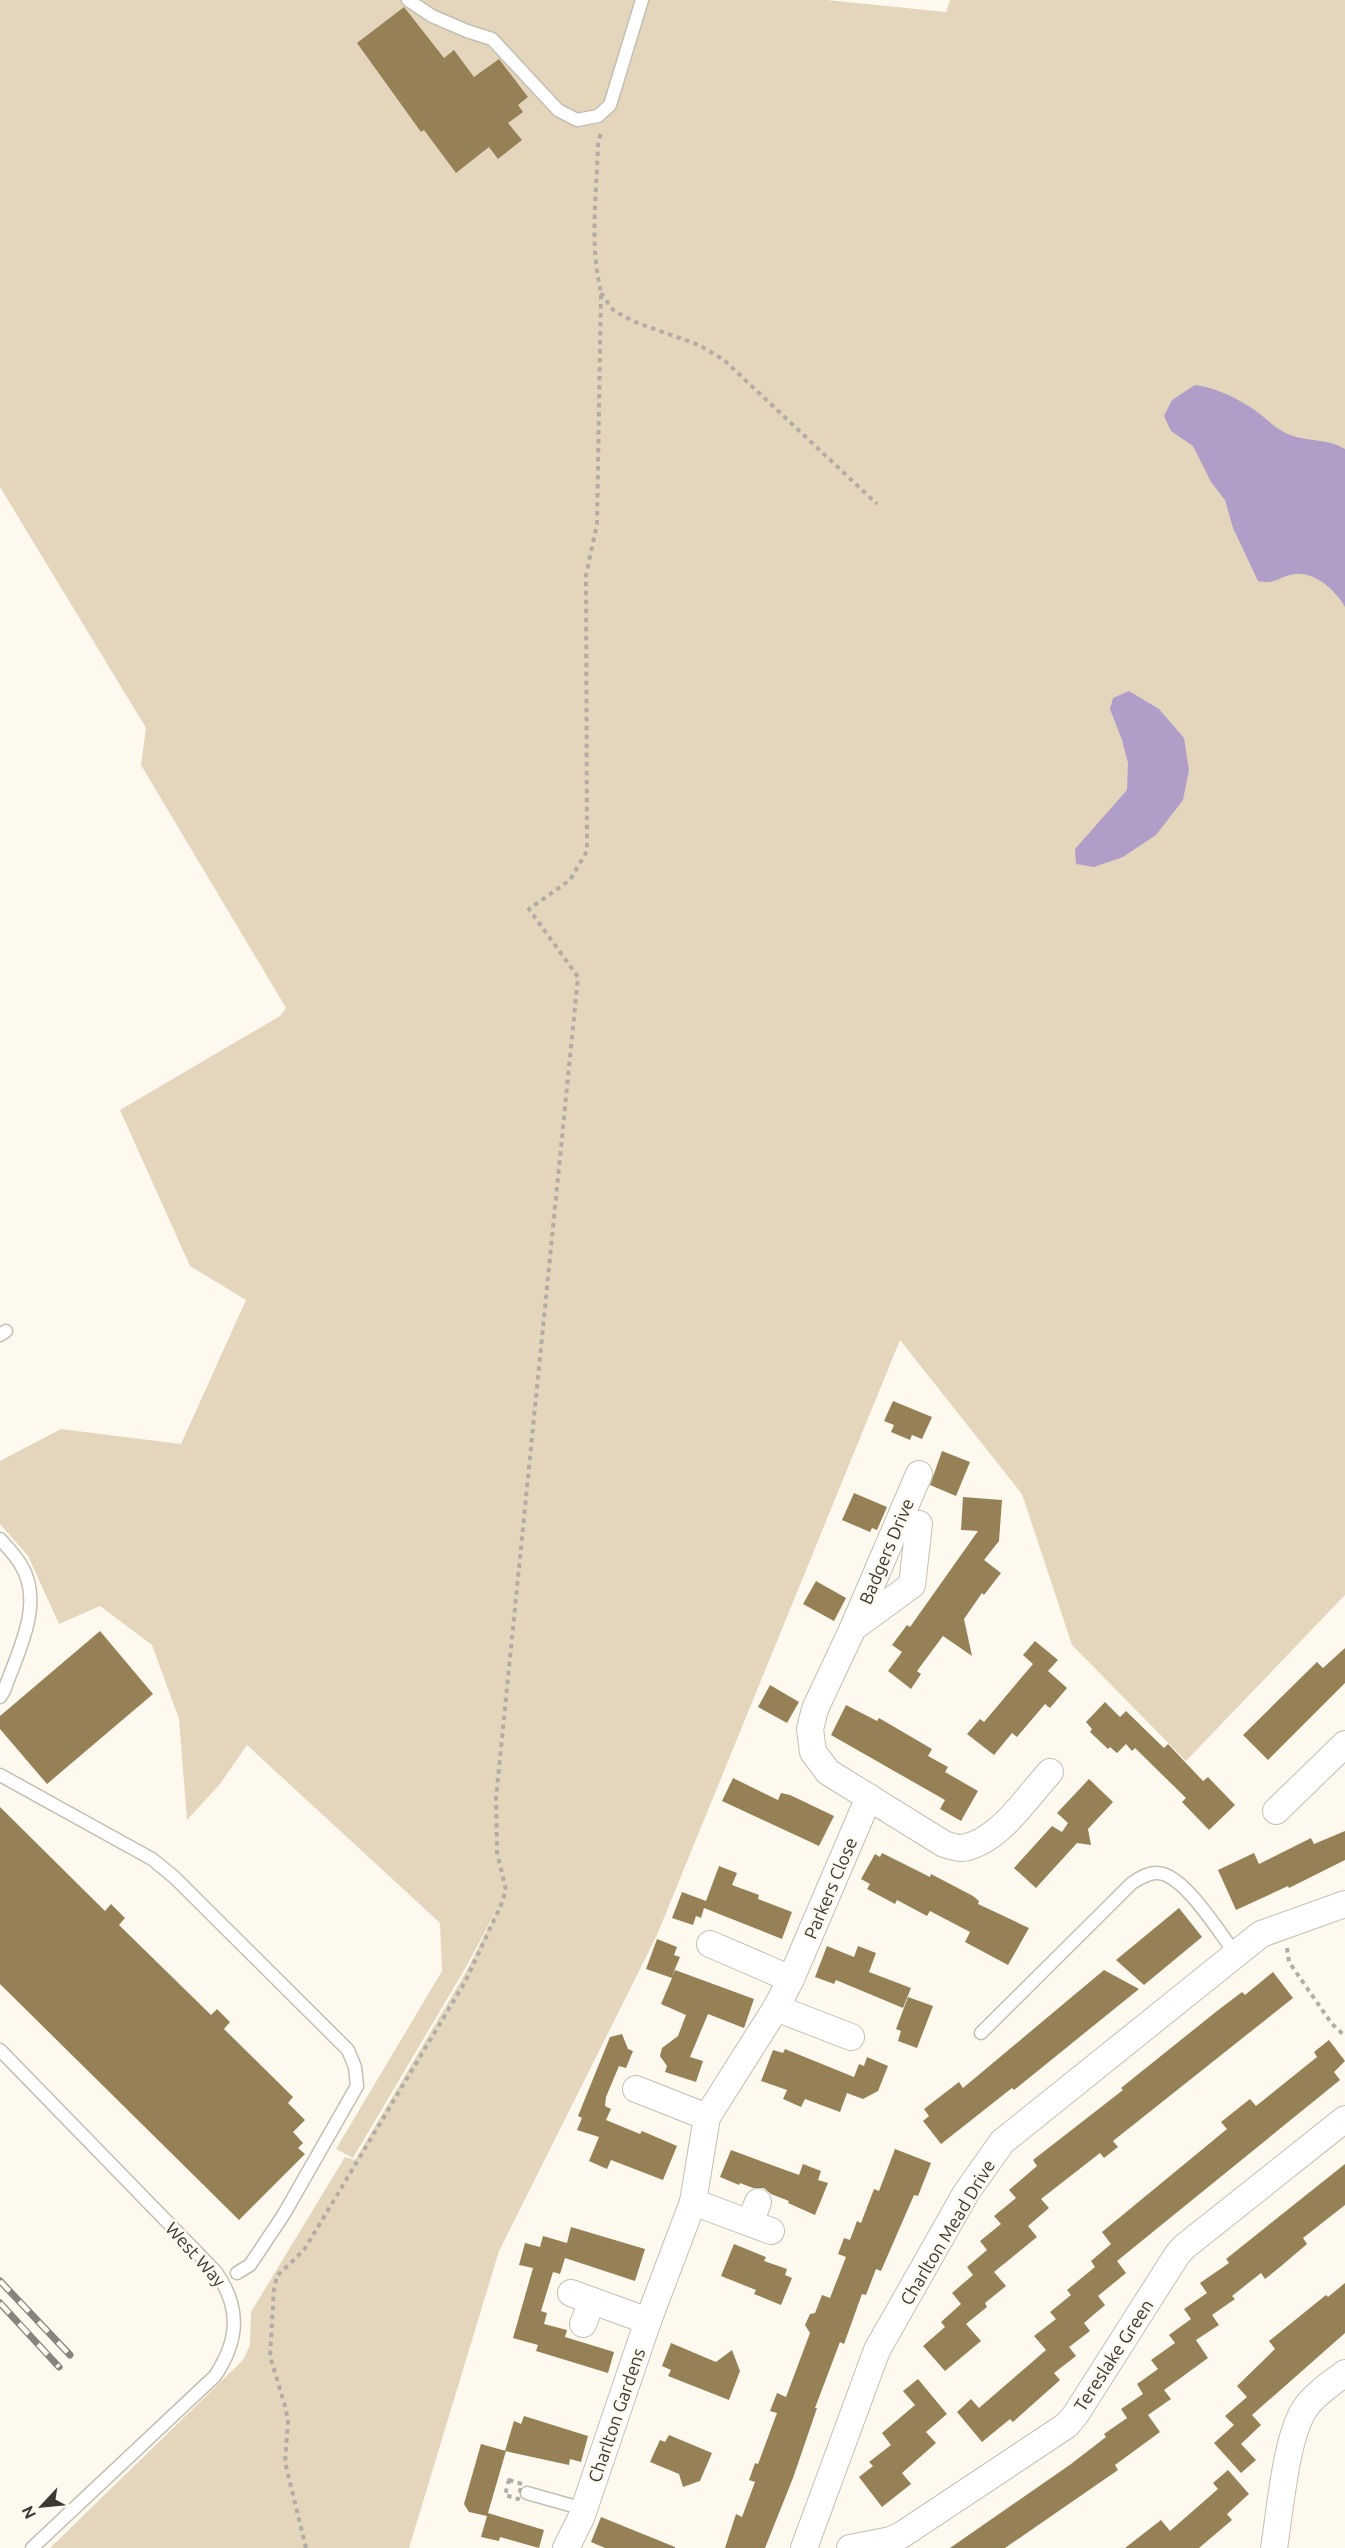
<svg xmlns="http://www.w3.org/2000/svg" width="1345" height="2548" font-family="Ubuntu,sans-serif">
	<rect width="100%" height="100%" fill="#fef9ef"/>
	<!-- green -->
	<path fill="#e4d6bc" d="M0 0H827L946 12 950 0H1345V1595L1186 1761 1072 1645 1022 1494 900 1340 657 1935 499 2251 409 2548H50L243 2360 250 2345 251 2312 345 2157 355 2160 466 1972 502 1900 466 1967 353 2158 336 2149 442 1971 440 1923 247 1745 220 1784 187 1820 179 1719 152 1645 100 1606 59 1624 28 1556 0 1524V1461L61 1429 181 1444 246 1300 190 1266 120 1110 280 1016 286 1008 141 765 146 728 0 487Z"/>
	<!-- water -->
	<g fill="#b19ec8">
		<path d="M1195 385C1215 387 1239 399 1256 411 1265 417 1272 426 1282 431 1301 443 1326 437 1345 449V607C1336 591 1316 572 1295 574 1279 576 1276 585 1258 581L1233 528 1225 500 1211 482 1193 446 1171 431 1164 416 1172 400Z"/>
		<path d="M1129 691 1159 709 1184 738 1189 770 1183 800 1156 835 1123 857 1094 867 1076 864 1075 849 1127 790 1128 763 1122 740 1110 709 1113 698Z"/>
	</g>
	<!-- building -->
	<g fill="#968157">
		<path d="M404 7 444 58 454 50 474 77 499 59 528 97 518 105 523 112 508 123 522 140 498 159 489 147 456 173 424 130 421 132 357 43Z"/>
		<path d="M893 1401 932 1417 922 1439 912 1435 910 1440 891 1432 894 1425 884 1421Z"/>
		<path d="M942 1451 970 1462 956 1496 930 1485Z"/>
		<path d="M854 1493 887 1507 877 1530 872 1528 870 1532 842 1520Z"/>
		<path d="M963 1497 1002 1500 999 1541 984 1560 1001 1573 984 1595 982 1593 964 1619 972 1656 943 1636 917 1671 921 1674 911 1689 888 1671 902 1652 892 1645 907 1625 910 1627 978 1531 961 1530Z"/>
		<path d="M816 1581 846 1598 834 1621 803 1604Z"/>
		<path d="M100 1631 153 1694 47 1784 0 1729V1716Z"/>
		<path d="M1035 1641 1058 1660 1048 1671 1067 1688 1050 1708 1045 1704 1017 1737 1012 1733 994 1755 967 1734 980 1719 984 1722 1033 1664 1023 1655Z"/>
		<path d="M1345 1648V1683L1268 1760 1243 1735 1317 1662 1323 1668Z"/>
		<path d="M770 1685 799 1702 787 1723 758 1707Z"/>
		<path d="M1105 1702 1120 1717 1126 1711 1164 1748 1168 1744 1203 1781 1208 1777 1235 1805 1209 1830 1182 1802 1186 1798 1135 1748 1132 1751 1126 1744 1117 1753 1110 1747 1108 1749 1090 1732 1092 1729 1086 1722Z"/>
		<path d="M846 1705 877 1721 879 1718 932 1749 928 1756 948 1767 945 1772 978 1791 961 1821 940 1809 945 1800 831 1735Z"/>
		<path d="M733 1778 778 1800 781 1793 790 1795 834 1816 819 1846 722 1801Z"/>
		<path d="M1089 1779 1113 1802 1088 1829 1091 1845 1077 1843 1036 1888 1014 1868 1052 1826 1062 1832 1068 1823 1057 1813Z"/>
		<path d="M0 1807 105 1911 111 1904 125 1918 119 1925 211 2015 217 2009 230 2022 224 2029 293 2097 288 2103 305 2120 293 2132 303 2143 298 2148 305 2154 239 2220 0 1984Z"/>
		<path d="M1345 1831V1860L1289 1888 1288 1886 1236 1910 1218 1870 1254 1853 1259 1864 1311 1838 1314 1844Z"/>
		<path d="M882 1853 930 1877 931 1874 973 1896 979 1901 978 1904 1029 1928 1008 1965 965 1942 970 1932 930 1911 927 1916 897 1900 895 1904 867 1889 870 1884 861 1879 875 1854 880 1857Z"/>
		<path d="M719 1866 737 1873 732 1885 759 1895 758 1899 792 1912 782 1939 704 1908 701 1918 696 1916 693 1925 672 1918 682 1892 706 1901Z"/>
		<path d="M1179 1908 1202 1937 1144 1985 1116 1960Z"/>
		<path d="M657 1939 677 1947 674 1955 680 1957 672 1976 675 1970 754 1999 744 2028 708 2014 690 2057 703 2061 696 2082 665 2072 667 2066 660 2056 662 2048 678 2036 686 2015 661 2004 672 1978 646 1969Z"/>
		<path d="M827 1946 854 1957 858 1946 876 1953 869 1972 911 1988 903 2008 836 1980 834 1984 815 1977Z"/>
		<path d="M1104 1970 1139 1989 1014 2090 1012 2088 941 2144 923 2121 929 2116 924 2109 959 2082 963 2088Z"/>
		<path d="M1273 1972 1293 1998 1113 2141 1118 2147 1104 2158 1100 2153 1041 2199 1049 2208 1028 2226 1037 2237 994 2272 1006 2286 985 2303 987 2307 966 2324 981 2341 945 2371 923 2346 945 2327 941 2322 961 2304 952 2293 973 2275 967 2267 987 2250 980 2241 1001 2224 994 2216 1016 2198 1009 2190 1037 2166 1033 2160 1123 2090 1121 2088 1217 2011 1242 1992 1245 1995Z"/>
		<path d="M908 1997 933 2006 917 2048 898 2041 901 2031 896 2029Z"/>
		<path d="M622 2034 628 2049 633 2051 626 2068 619 2066 606 2097 605 2106 611 2109 606 2120 640 2134 642 2131 677 2146 663 2180 611 2160 607 2169 589 2161 599 2137 577 2130 582 2118 578 2116 610 2037Z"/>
		<path d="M1329 2040 1345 2061 1334 2072 1340 2080 1117 2261 1126 2273 1098 2296 1105 2305 1084 2323 1090 2331 1069 2347 1076 2356 1054 2373 1060 2380 1013 2422 1010 2419 982 2442 957 2412 971 2399 979 2408 1046 2350 1034 2336 1056 2319 1050 2312 1071 2295 1067 2290 1095 2267 1091 2261 1111 2244 1102 2232 1227 2129 1221 2122 1250 2099 1256 2106 1317 2057 1314 2052Z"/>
		<path d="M785 2049 854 2077 859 2064 864 2066 867 2057 888 2066 878 2091 863 2099 847 2093 840 2112 805 2099 801 2107 783 2099 787 2090 761 2081 773 2050 783 2053Z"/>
		<path d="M895 2149 931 2163 918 2196 914 2195 881 2271 876 2269 866 2295 862 2294 844 2344 840 2342 815 2408H817L793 2478 765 2548H725L736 2514 742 2517 755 2482 749 2480 755 2463 758 2464 777 2413 770 2411 777 2393 786 2397 810 2333 805 2325 810 2314 815 2313 822 2295 830 2298 846 2257 838 2254 844 2238 850 2240 857 2221 861 2223 874 2189 879 2191Z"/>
		<path d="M731 2150 799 2175 803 2164 821 2171 818 2180 828 2183 815 2215 788 2203 789 2201 771 2194 764 2188H753L740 2183 739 2185 720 2177Z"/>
		<path d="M1345 2164V2205L1303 2238 1307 2244 1280 2267 1265 2279 1261 2273 1232 2296 1235 2299 1212 2315 1219 2325 1196 2340 1208 2358 1164 2390 1171 2399 1148 2415 1160 2432 1115 2465 1118 2470 1005 2548H950L1071 2464 1106 2437 1104 2434 1127 2418 1121 2409 1143 2394 1137 2384 1158 2369 1151 2360 1175 2343 1169 2335 1191 2319 1184 2309 1207 2293 1200 2283 1229 2263 1226 2259Z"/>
		<path d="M571 2227 645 2249 635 2281 565 2258 560 2274 553 2272 541 2311 547 2313 544 2324 567 2330 565 2337 614 2352 608 2373 536 2351 538 2345 513 2338 533 2268 519 2265 525 2243 540 2247 543 2236 567 2243Z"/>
		<path d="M734 2244 766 2257 764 2261 787 2269 785 2275 792 2278 781 2305 754 2294 756 2290 721 2276Z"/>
		<path d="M1345 2283V2333L1252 2415 1261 2425 1241 2444 1256 2460 1241 2473 1214 2443 1234 2425 1225 2416 1247 2397 1237 2386 1275 2349 1269 2341 1326 2295 1328 2297Z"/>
		<path d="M671 2343 716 2362 732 2350 740 2371 729 2400 668 2376 671 2370 662 2366Z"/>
		<path d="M918 2379 947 2414 926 2432 936 2443 902 2473 911 2484 882 2507 859 2477 873 2466 869 2462 891 2445 882 2433 915 2405 903 2391Z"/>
		<path d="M524 2416 588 2436 581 2462 570 2459 569 2465 505 2451 514 2421 521 2424Z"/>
		<path d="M669 2435 712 2453 700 2481 683 2487 679 2474 650 2462 660 2440 665 2442Z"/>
		<path d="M481 2444 506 2451 488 2513 544 2530 539 2548 500 2537 499 2541 481 2537 487 2516 469 2512 464 2504Z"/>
		<path d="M1228 2470 1249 2494 1227 2514 1232 2520 1199 2548H1125L1161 2520 1170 2531 1218 2489 1213 2483Z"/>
		<path d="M601 2517 675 2547V2548H605L591 2542Z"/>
	</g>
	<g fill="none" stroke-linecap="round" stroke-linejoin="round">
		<defs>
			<g id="lane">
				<path d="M408 0 432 16 467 31 492 39 558 110 577 120 598 116 610 105 642 0"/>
				<path d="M0 1335 6 1331"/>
				<path d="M0 1539C7 1547 16 1556 21 1565 45 1604 17 1653 4 1691L0 1697"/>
				<path d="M0 1775 152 1859 174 1877 348 2050 355 2067 357 2086 284 2214 250 2265 237 2273"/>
				<path d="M981 2033 1132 1883C1140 1878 1149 1872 1158 1873 1185 1875 1219 1933 1236 1954"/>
				<path d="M0 2050 216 2272C241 2308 239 2340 215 2376L32 2548"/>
				<path d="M527 2493 584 2509"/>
			</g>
			<g id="street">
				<path d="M919 1524 912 1585 853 1628 815 1709 810 1729 813 1752 828 1772 944 1844C950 1846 956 1848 962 1848 998 1843 1027 1797 1050 1772"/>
				<path d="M853 1628 919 1474"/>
				<path d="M1276 1811 1345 1744"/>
				<path d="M710 1944 791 1979"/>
				<path d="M776 2008 851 2037"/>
				<path d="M636 2089 707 2117"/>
				<path d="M693 2202 771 2231"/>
				<path d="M750 2223 758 2202"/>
				<path d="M571 2293 648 2321"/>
				<path d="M583 2324 592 2301"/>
				<path d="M566 2548 581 2518 648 2321 693 2202 707 2117 776 2008 791 1979 869 1797"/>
				<path d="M804 2548 877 2350 966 2193 1002 2142 1261 1934 1345 1904"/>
				<path d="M850 2548 891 2540 903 2534 1067 2425 1076 2414 1177 2255 1184 2247 1345 2119"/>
				<path d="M1274 2548C1280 2512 1286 2434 1306 2407 1315 2394 1332 2383 1345 2373"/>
			</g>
		</defs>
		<!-- lane casing -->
		<use href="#lane" stroke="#c5beb2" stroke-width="15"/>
		<!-- street casing -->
		<use href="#street" stroke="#c5beb2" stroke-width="28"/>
		<!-- path -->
		<g stroke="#b1ada5" stroke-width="4" stroke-dasharray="4.5 4.5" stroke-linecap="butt">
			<path d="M601 293 614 311 635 322 699 345 724 360 877 504"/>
			<path d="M1287 1948 1289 1962 1332 2024 1345 2036"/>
			<path d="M509 2480 522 2484 518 2499 505 2495Z"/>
			<path d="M306 2548 285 2462 288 2421 285 2406 270 2356 274 2289 277 2276 304 2250 465 1982 501 1905 506 1890 497 1852 496 1798 578 977 529 909 570 880 587 851 586 575 597 524 601 292C589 243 597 193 598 142L601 133"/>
		</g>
		<!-- lane -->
		<use href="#lane" stroke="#fff" stroke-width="12"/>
		<!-- street -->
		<use href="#street" stroke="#fff" stroke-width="26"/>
		<defs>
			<g id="rail">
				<path d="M0 2281 70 2355"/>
				<path d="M0 2303 59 2367"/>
			</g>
		</defs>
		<!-- rail casing -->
		<use href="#rail" stroke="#88847d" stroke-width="7"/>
		<!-- rail -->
		<use href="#rail" stroke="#fef9ef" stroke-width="4.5" stroke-dasharray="14" stroke-linecap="butt"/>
	</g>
	<g text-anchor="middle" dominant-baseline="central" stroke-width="5" stroke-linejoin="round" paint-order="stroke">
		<!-- street labels -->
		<g font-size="18" fill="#3c3934" stroke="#fef9ef">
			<text transform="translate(886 1551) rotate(-67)">Badgers Drive</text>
			<text transform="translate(830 1888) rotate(-67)">Parkers Close</text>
			<text transform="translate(947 2232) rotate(-59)">Charlton Mead Drive</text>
			<text transform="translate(196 2254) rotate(48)">West Way</text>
			<text transform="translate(1113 2355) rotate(-57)">Tereslake Green</text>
			<text transform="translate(616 2415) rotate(-71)">Charlton Gardens</text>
		</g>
	</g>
	<!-- north arrow -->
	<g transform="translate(42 2506) rotate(244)" stroke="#fef9ef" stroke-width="4.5" paint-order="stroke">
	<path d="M0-4.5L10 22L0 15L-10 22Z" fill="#3c3934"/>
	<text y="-9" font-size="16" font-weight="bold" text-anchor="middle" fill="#3c3934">N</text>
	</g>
</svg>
